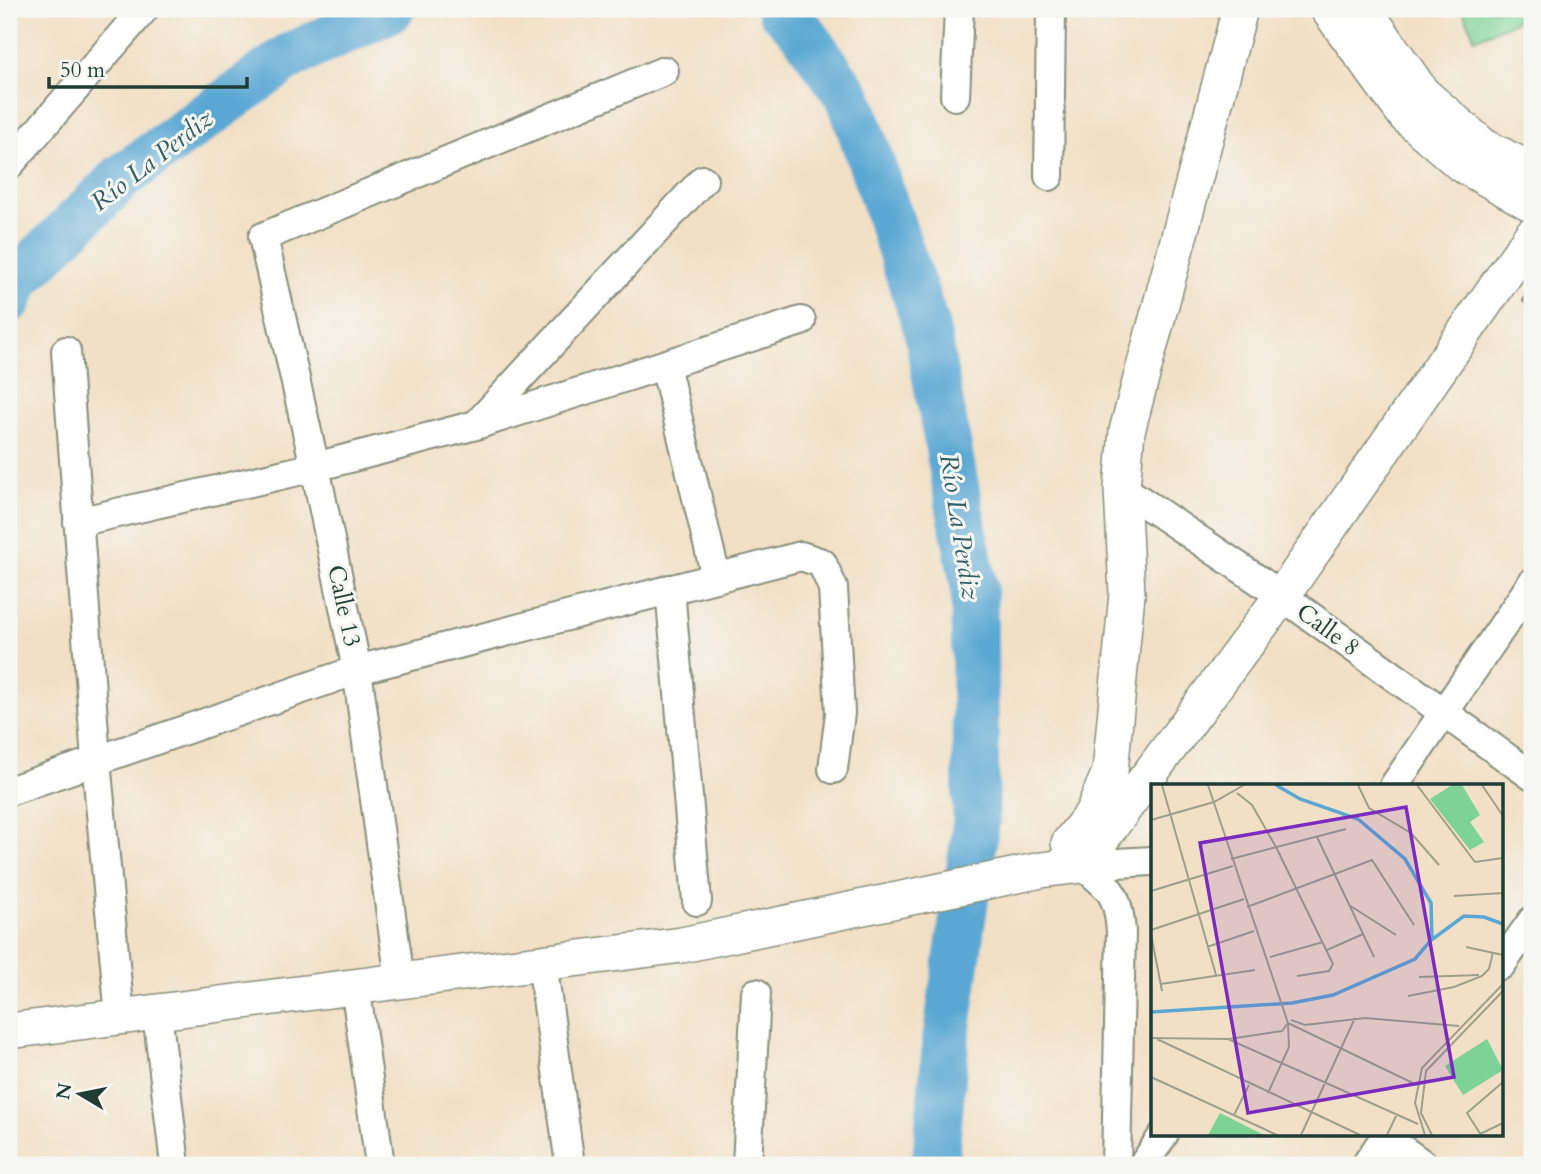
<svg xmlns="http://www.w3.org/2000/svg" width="1541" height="1174" font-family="Cardo,serif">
	<defs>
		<pattern id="building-hatch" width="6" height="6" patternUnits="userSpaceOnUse" patternTransform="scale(1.75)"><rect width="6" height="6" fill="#e7b3a6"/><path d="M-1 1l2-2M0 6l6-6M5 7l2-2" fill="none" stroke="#bb9388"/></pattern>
	</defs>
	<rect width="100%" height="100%" fill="#f6f6f2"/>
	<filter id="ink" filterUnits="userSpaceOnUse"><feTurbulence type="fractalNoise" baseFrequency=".0143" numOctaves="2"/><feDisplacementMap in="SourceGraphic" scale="14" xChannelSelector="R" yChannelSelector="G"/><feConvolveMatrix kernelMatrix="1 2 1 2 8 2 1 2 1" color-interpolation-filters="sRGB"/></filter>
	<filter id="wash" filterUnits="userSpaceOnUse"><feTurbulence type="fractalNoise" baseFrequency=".00686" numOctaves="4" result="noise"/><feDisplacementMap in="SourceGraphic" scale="28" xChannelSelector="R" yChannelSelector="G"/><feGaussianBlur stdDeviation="1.57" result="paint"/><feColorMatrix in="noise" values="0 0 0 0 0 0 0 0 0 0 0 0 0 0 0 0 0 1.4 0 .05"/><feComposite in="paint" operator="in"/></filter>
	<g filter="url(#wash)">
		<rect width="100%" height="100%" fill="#f1e0c5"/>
		<!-- garden -->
		<path fill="#7dd295" stroke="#4e8864" stroke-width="2" d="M1462 9H1532V14L1475 39Z"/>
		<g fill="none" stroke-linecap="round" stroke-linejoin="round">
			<!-- river -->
			<g stroke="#5aa7d3" stroke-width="47">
				<path d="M780 9 804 34 850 99 926 326 974 587 976 822 946 1038 935 1165"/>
				<path d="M9 300 19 278 122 177 290 56 391 9"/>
			</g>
		</g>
		<g id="blocks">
			<!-- building -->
			<path fill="url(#building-hatch)" d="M1532 285V308L1523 301Z"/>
		</g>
	</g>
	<g filter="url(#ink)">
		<use href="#blocks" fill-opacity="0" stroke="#888e7c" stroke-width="2"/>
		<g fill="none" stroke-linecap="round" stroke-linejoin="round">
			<defs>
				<g id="minor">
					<path d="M955 96 959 9"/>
					<path d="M9 165 144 9"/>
					<path d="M1049 176 1051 9"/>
					<path d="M66 351 96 760 120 1017"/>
					<path d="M665 365 716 577"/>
					<path d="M478 423 703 180"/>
					<path d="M1122 488 1282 596 1532 776"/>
					<path d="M78 522 315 467 476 425 801 321"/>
					<path d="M670 589 697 901"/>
					<path d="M1394 786 1532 583"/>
					<path d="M9 791 357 670 801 556 822 563 833 588 840 713 833 769"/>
					<path d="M1082 865C1111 889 1118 893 1121 932L1116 1165"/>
					<path d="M1082 865 1152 861"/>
					<path d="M542 962 570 1165"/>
					<path d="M1501 965 1532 921"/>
					<path d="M400 980 357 670 315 467 263 237 664 71"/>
					<path d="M355 985 380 1165"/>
					<path d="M157 1012 175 1165"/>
					<path d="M1385 1137 1424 1165"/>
					<path d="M747 1165 756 993"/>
					<path d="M1143 1165 1164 1134"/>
					<path d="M1366 1165 1387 1134"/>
				</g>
				<g id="major">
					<path d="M1328 9 1406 116 1461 164 1532 204"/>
					<path d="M1364 9 1422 93 1483 146 1532 171"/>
					<path d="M1069 843 1092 814 1110 772 1127 594 1122 488 1127 431 1240 9"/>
					<path d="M9 1031 682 945 1041 870 1082 865 1282 596 1532 235"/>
				</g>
			</defs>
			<!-- minor casing -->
			<use href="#minor" stroke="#888e7c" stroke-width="32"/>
			<!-- major casing -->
			<use href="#major" stroke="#888e7c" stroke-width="38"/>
			<!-- minor -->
			<use href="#minor" stroke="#fff" stroke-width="28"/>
			<!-- major -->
			<use href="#major" stroke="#fff" stroke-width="35"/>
		</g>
	</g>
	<g text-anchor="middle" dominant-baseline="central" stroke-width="6" stroke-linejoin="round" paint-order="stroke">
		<!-- street labels -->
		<g font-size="24" fill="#1f3d34" stroke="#f6f6f2">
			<text transform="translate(344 606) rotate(78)">Calle 13</text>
			<text transform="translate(1328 630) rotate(36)">Calle 8</text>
		</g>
		<!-- water labels -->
		<g font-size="26" font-style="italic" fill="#315d64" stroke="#f6f6f2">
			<text transform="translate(152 160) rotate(-38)">Río La Perdiz</text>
			<text transform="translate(960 527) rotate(81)">Río La Perdiz</text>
		</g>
	</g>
	<!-- overview -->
	<g transform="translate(1151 784)">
		<rect width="352" height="352" fill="#f1e0c5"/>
		<path d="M301 1H311L329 31 319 38 333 58 319 66 279 15Z" fill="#7dd295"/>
		<path d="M336 255 352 286 312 311 294 282ZM69 329 113 351H57Z" fill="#7dd295"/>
		<path fill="none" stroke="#5aa7d3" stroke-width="3.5" d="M279 157 313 132 333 133 352 140M0 228 141 219 182 211 264 175 281 155 280 119 254 75 207 35 149 15 125 1"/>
		<path fill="none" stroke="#9d9f8b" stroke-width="2" d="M11 1 65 191M57 1 137 239 266 301M207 1 218 24 260 49 288 81M266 1 324 78 352 74M331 1 352 32M86 9 101 21 125 63 182 180 178 187 146 192M0 36 63 18 93 1M166 53 223 173M80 75 195 45M0 107 82 82M303 112 352 109M198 121 245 151M96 123 221 76 263 141M0 146 93 115M0 150 11 207M56 163 103 147M315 163 352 171M176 166 212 150M119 173 172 158M268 193 328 191M10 200 104 186M257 212 303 203 331 192 338 185 342 168M140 236 154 241 214 234 308 242M0 254 77 255 267 340M6 255 209 351M78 255 131 247 137 239M0 293 126 351M117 309 138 263 137 239M83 331 98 301M329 350 352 339M150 351 204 234M236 351 246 330M274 351 264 319 271 284 352 200M281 351 270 329 275 287 352 207M330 351 316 329 352 298"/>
		<path fill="#7b2cbf" fill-opacity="0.15" stroke="#7b2cbf" stroke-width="3.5" d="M255 23 303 293 97 329 49 59Z"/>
		<rect width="352" height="352" fill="none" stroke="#1f3d34" stroke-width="3.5"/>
	</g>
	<!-- margin -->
	<rect width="1541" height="1174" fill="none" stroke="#f6f6f2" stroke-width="35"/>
	<!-- north arrow -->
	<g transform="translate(80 1094) rotate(280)" stroke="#f6f6f2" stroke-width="5" paint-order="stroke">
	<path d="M0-5L12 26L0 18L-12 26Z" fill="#1f3d34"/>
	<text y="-10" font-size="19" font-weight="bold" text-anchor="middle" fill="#1f3d34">N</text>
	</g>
	<!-- scale -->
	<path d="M49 77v10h198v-10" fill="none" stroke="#1f3d34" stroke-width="3.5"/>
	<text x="60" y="77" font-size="21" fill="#1f3d34" stroke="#f6f6f2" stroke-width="5" paint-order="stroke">50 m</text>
</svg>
